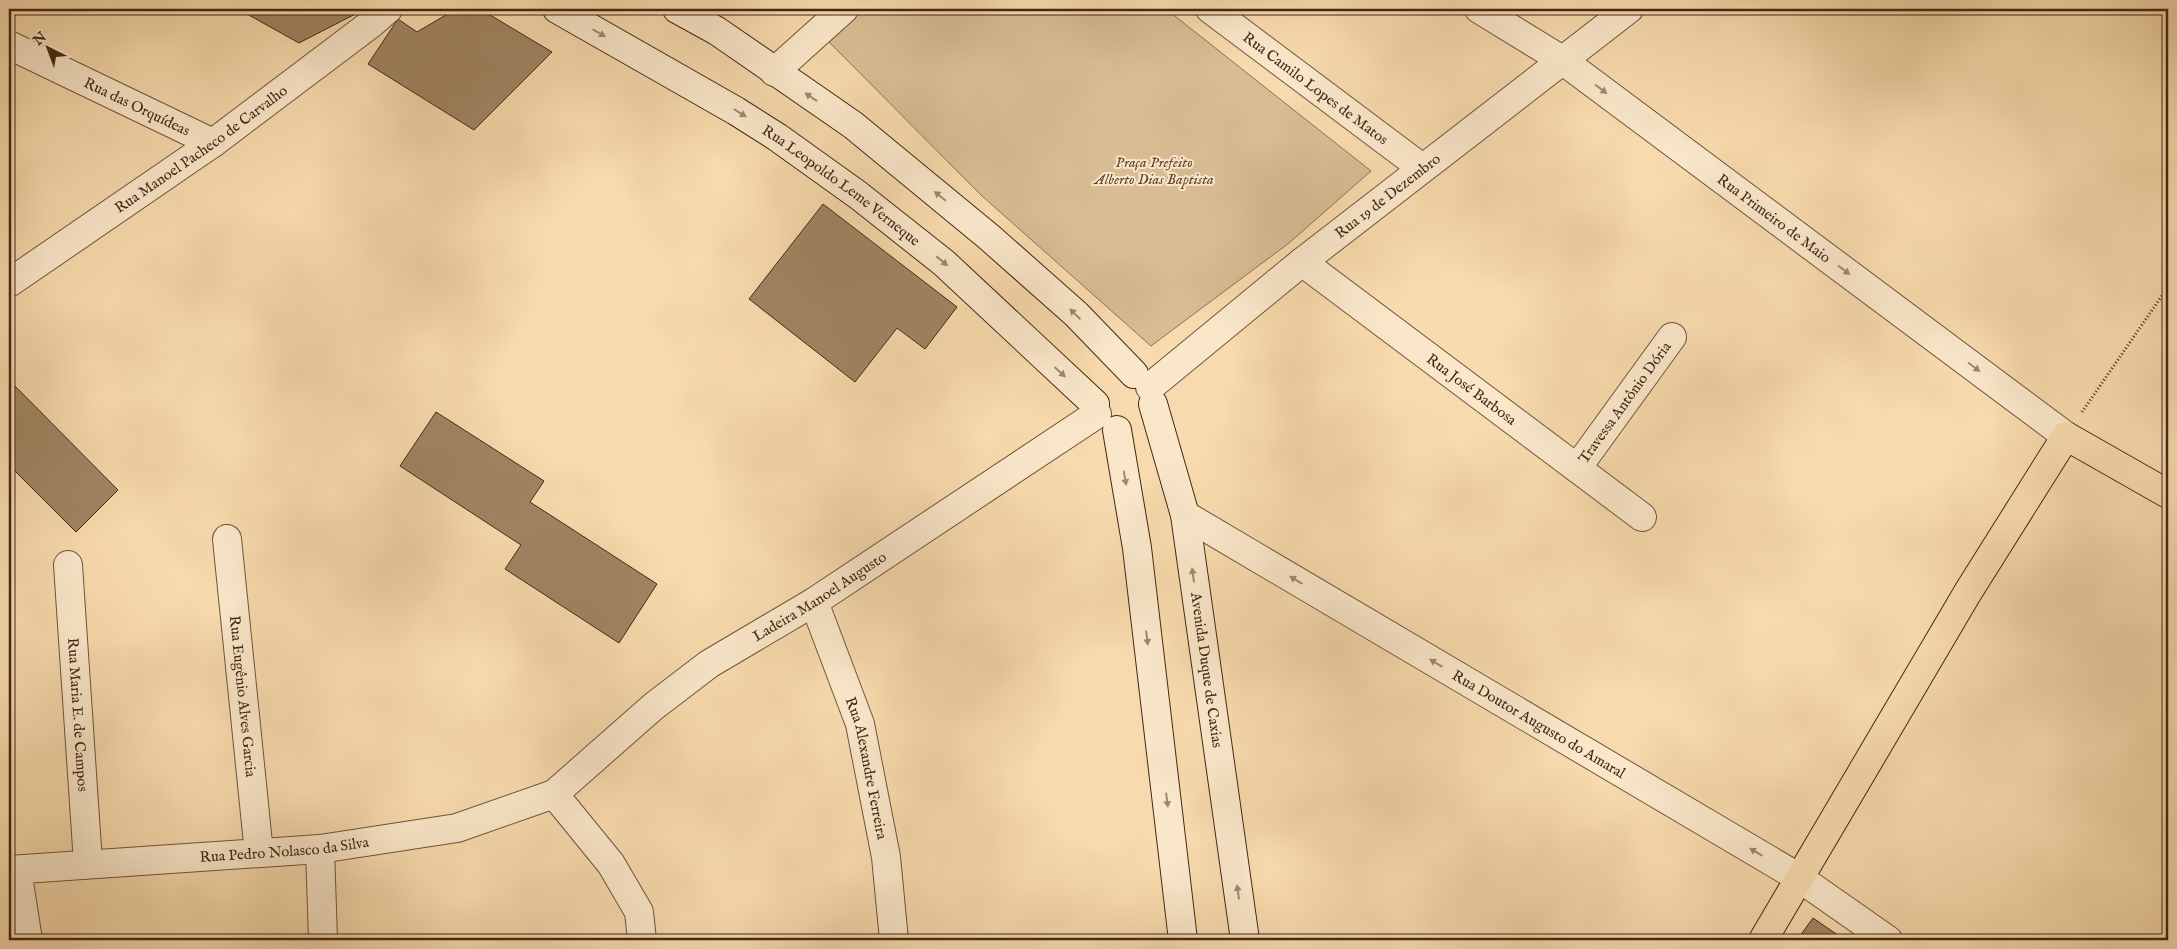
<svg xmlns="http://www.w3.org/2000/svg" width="2177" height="949" font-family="'IM FELL English',serif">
	<rect width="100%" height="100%" fill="#f7daad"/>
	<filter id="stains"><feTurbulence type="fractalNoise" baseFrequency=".004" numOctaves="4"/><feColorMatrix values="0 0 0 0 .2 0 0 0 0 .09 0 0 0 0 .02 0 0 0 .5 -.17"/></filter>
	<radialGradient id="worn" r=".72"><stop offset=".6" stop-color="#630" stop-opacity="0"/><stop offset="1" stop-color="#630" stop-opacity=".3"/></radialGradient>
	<!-- green -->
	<path fill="#d8bc93" stroke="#8d7253" d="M855 9H1166L1371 171 1289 243 1151 346 981 195 824 37Z"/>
	<!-- building -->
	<g fill="#a08563" stroke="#422813">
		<path d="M238 9H365L299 43Z"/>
		<path d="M456 9H480L552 52 474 130 368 64 398 19 417 32Z"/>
		<path d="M823 204 957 307 925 349 897 328 855 382 749 299Z"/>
		<path d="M9 380 118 490 76 532 9 465Z"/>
		<path d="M436 412 544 481 530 502 657 584 619 643 505 569 521 545 400 466Z"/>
		<path d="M1813 918 1845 940H1797Z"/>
	</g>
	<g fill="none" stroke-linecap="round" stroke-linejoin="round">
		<defs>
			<g id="minor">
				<path id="s1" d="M1210 9 1422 168"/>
				<path id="s2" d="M1479 9 1562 60 2066 436"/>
				<path id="s3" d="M9 45 213 143"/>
				<path d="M774 72 844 9"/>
				<path id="s4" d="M1302 262 1642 517"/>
				<path id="s5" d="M9 283 213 143 372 23 388 9"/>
				<path id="s6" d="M1150 387 1302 262 1629 9"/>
				<path id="s7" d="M1577 468 1672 337"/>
				<path id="s8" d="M1185 515 1798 877 1888 940"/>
				<path id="s9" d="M227 539 259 853"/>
				<path id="s10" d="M68 565 88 863"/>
				<path id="s11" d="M814 602 860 724 886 857 894 940"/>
				<path d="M554 794 611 864 639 912 642 940"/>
				<path d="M320 849 323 940"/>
				<path id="s12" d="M9 870 320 849 457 828 554 794 654 706 709 664 814 602 1097 414"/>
				<path d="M17 870 28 940"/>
			</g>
			<g id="secondary">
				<path id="s13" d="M557 9 736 111 777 137 858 195 944 263 1095 404"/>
				<path d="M677 9 717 31 853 125 989 237 1076 314 1134 374"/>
				<path id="s14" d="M1153 404 1185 515 1245 940"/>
				<path d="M1117 430 1137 548 1183 940"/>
			</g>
			<path id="primary" d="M1763 940 1968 592 2066 436 2168 494"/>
		</defs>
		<!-- minor casing -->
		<use href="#minor" stroke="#6f543a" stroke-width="30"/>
		<!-- secondary casing -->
		<use href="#secondary" stroke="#422813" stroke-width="30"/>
		<!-- primary casing -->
		<use href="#primary" stroke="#422813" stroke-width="30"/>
		<!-- path -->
		<path stroke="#422813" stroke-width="3" stroke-dasharray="1 2.5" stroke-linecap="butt" d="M2082 412 2168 287"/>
		<!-- minor -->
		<use href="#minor" stroke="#fae7ca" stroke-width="28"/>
		<!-- secondary -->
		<use href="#secondary" stroke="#fae7ca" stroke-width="28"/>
		<!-- primary -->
		<use href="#primary" stroke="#f7daad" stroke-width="28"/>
	</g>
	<!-- one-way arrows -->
	<defs><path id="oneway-solid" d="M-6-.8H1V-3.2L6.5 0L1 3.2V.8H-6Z" transform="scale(1.25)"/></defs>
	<g fill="#9e886e">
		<use href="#oneway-solid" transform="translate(599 33) rotate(30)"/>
		<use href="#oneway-solid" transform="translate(1601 89) rotate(37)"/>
		<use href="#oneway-solid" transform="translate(811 97) rotate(-146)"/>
		<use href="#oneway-solid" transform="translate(740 113) rotate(32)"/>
		<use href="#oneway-solid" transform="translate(940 196) rotate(-141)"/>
		<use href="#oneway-solid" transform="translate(942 261) rotate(40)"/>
		<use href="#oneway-solid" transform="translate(1844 270) rotate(37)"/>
		<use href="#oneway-solid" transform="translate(1075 314) rotate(-136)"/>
		<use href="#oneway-solid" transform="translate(1974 367) rotate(37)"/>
		<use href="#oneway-solid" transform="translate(1060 372) rotate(42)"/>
		<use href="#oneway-solid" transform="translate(1125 478) rotate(80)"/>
		<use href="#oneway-solid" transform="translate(1193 575) rotate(-98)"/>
		<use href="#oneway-solid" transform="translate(1296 580) rotate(-149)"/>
		<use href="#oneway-solid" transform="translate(1147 638) rotate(83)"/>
		<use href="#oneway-solid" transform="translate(1436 663) rotate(-149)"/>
		<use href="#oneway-solid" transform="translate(1167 800) rotate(83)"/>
		<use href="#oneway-solid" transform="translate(1756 852) rotate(-149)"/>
		<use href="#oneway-solid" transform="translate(1238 892) rotate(-98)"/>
	</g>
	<g text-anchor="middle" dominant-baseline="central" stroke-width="4" stroke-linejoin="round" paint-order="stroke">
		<!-- street labels -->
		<g font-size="15" fill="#422813" stroke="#fae7ca">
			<text stroke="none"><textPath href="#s1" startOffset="132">Rua Camilo Lopes de Matos</textPath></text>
			<text stroke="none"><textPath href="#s3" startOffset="142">Rua das Orquídeas</textPath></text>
			<text stroke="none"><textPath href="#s5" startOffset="234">Rua Manoel Pacheco de Carvalho</textPath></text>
			<text stroke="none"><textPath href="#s13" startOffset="335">Rua Leopoldo Leme Verneque</textPath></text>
			<text stroke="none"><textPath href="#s6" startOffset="305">Rua 19 de Dezembro</textPath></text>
			<text stroke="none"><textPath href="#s2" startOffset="362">Rua Primeiro de Maio</textPath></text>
			<text stroke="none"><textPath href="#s4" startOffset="212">Rua José Barbosa</textPath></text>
			<text stroke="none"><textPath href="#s7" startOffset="81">Travessa Antônio Dória</textPath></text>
			<text stroke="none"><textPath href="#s12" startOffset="885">Ladeira Manoel Augusto</textPath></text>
			<text stroke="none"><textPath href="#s14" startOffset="272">Avenida Duque de Caxias</textPath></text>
			<text stroke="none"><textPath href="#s9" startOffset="158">Rua Eugênio Alves Garcia</textPath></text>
			<text stroke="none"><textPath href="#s10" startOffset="150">Rua Maria E. de Campos</textPath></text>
			<text stroke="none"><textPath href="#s8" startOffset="411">Rua Doutor Augusto do Amaral</textPath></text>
			<text stroke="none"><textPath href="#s11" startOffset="175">Rua Alexandre Ferreira</textPath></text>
			<text stroke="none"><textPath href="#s12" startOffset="276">Rua Pedro Nolasco da Silva</textPath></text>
		</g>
		<!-- park labels -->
		<g font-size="15" font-style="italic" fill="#60462d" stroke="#fae7ca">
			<text x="1154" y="162">Praça Prefeito<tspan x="1154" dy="17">Alberto Dias Baptista</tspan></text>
		</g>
	</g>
	<!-- margin -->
	<rect width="2177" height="949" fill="none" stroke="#f7daad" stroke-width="30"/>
	<rect x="10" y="10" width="2157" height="929" fill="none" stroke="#422813" stroke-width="2.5"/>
	<rect x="15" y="15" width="2147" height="919" fill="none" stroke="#422813"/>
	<!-- north arrow -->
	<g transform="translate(48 48) rotate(318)" stroke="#fae7ca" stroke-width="4" paint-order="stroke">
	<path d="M0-4L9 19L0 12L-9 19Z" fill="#422813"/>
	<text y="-8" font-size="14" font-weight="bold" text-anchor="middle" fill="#422813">N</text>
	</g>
	<rect width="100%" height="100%" filter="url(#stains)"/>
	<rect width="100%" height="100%" fill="url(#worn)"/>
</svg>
